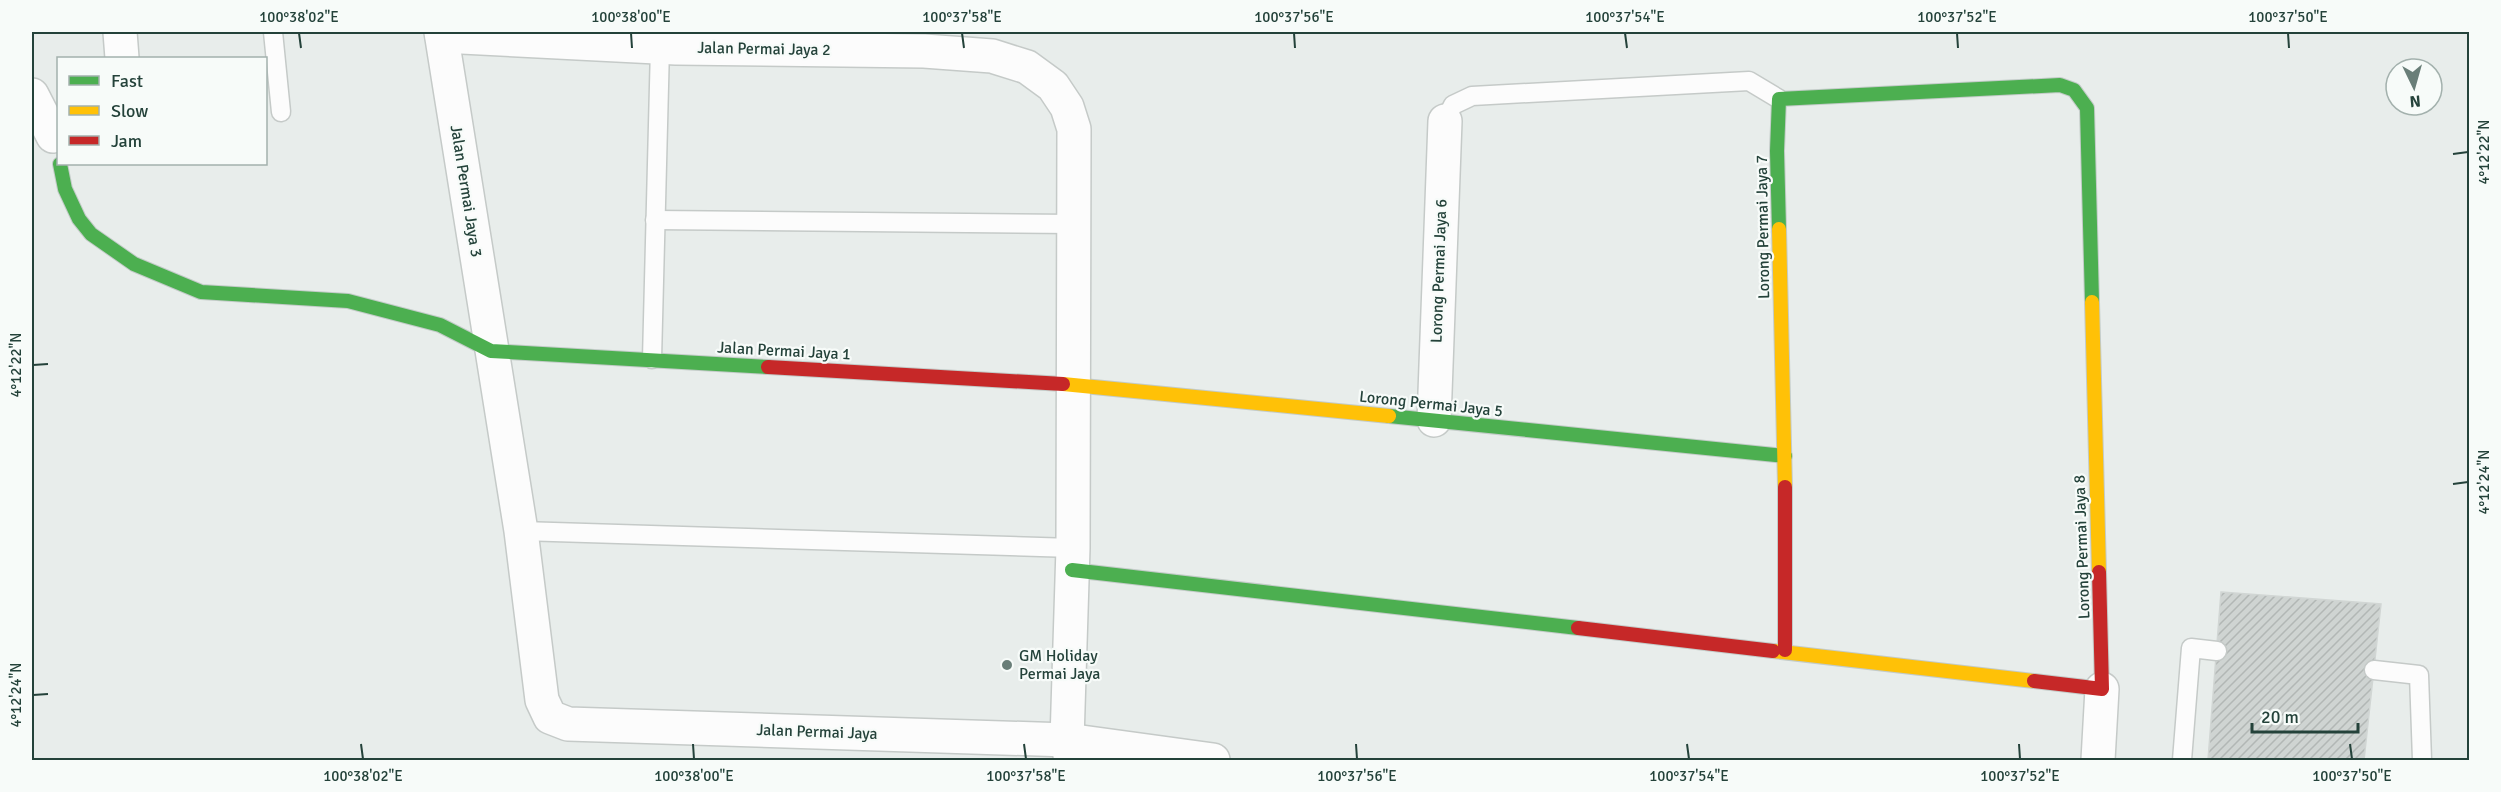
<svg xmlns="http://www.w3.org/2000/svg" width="2501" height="792" font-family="Signika,sans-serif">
	<defs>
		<pattern id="building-hatch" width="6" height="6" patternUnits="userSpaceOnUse" patternTransform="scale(1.5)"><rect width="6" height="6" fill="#cfd4d2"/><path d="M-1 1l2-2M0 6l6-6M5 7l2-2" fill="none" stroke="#b2b7b5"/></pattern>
	</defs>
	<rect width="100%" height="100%" fill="#e8edeb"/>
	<!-- building -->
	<path fill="url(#building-hatch)" stroke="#d1d6d4" stroke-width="1.5" d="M2221 592 2381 604 2364 760H2208Z"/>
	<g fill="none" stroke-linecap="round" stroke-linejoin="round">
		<defs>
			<g id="lane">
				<path d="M273 32 281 112"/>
				<path d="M1445 121 1453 105 1472 96 1749 81 1779 99"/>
				<path d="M655 220 1073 224"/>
				<path d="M652 359 660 47"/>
				<path d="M521 531 1073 548"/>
				<path d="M2374 670 2419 675 2422 760"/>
				<path d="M2182 760 2191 648 2217 651"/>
			</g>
			<g id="street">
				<path d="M120 32 122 58"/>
				<path d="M441 32 521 531 542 700 550 717 568 724 1067 740 1213 760"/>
				<path d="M442 36 676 48 924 51 992 56 1027 67 1053 86 1067 107 1074 129 1073 548 1067 740 1071 760"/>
				<path d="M32 95 53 136"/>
				<path d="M1434 420 1445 121"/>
				<path d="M2098 760 2102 689"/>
			</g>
			<g id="fast">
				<path d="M60 164 65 189 79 219 91 234 134 264 201 292 348 301 440 325 491 351 768 367"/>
				<path d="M1779 229 1777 151 1779 99 2060 85 2074 90 2087 108 2092 302"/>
				<path d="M1389 416 1785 456"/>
				<path d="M1072 570 1578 628"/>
			</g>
			<g id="slow">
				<path d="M1779 229 1785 487"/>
				<path d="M2092 302 2099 572"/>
				<path d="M1063 384 1389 416"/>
				<path d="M1773 651 2034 681"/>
			</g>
			<g id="jam">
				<path d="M768 367 1063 384"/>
				<path d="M1785 487V650"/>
				<path d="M1578 628 1773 651"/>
				<path d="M2034 681 2102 689 2099 572"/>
			</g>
		</defs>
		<!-- lane casing -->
		<use href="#lane" stroke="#c5cac8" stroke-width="21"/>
		<!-- street casing -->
		<use href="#street" stroke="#c5cac8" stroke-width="36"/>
		<!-- fast casing -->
		<use href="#fast" stroke="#c3cbc8" stroke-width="16"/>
		<!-- slow casing -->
		<use href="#slow" stroke="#c3cbc8" stroke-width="16"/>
		<!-- jam casing -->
		<use href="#jam" stroke="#c3cbc8" stroke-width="16"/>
		<!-- lane -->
		<use href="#lane" stroke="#fcfcfc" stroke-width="18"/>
		<!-- street -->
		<use href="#street" stroke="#fcfcfc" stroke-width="33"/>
		<!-- fast -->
		<use href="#fast" stroke="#4caf50" stroke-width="14"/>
		<!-- slow -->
		<use href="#slow" stroke="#ffc107" stroke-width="14"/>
		<!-- jam -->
		<use href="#jam" stroke="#c62828" stroke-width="14"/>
	</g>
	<!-- ticks -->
	<path fill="none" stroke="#24423a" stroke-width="2" d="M299 33 301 48M631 33 632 48M962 33 964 48M1294 33 1295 48M1625 33 1627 48M1957 33 1958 48M2288 33 2289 48M2453 154 2468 152M33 365 48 364M2453 484 2468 482M33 695 48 694M361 744 363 759M693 744 694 759M1024 744 1026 759M1356 744 1357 759M1687 744 1689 759M2019 744 2020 759M2350 744 2352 759"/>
	<!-- markers -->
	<circle fill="#697e78" stroke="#f7fbf9" stroke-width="2" cx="1007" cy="665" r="6"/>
	<g text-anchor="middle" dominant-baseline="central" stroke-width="4.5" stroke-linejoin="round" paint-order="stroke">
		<!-- street labels -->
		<g font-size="16" fill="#24423a" stroke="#f7fbf9">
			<text transform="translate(764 49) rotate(1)">Jalan Permai Jaya 2</text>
			<text transform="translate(466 191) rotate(81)">Jalan Permai Jaya 3</text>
			<text transform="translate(1763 227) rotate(-91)">Lorong Permai Jaya 7</text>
			<text transform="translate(1439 271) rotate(-88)">Lorong Permai Jaya 6</text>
			<text transform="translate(784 351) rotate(3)">Jalan Permai Jaya 1</text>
			<text transform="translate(1431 404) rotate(6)">Lorong Permai Jaya 5</text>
			<text transform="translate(2082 547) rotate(-92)">Lorong Permai Jaya 8</text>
			<text transform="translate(817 732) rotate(2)">Jalan Permai Jaya</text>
		</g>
		<!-- poi labels -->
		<g font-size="16" fill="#24423a" stroke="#f7fbf9" text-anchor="start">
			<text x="1019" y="656">GM Holiday<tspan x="1019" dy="18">Permai Jaya</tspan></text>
		</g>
	</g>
	<!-- border -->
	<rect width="2501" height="792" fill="none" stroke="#f7fbf9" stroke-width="66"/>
	<!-- legend -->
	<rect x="57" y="57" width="210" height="108" fill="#f7fbf9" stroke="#a3b1ad" stroke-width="1.5"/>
	<rect x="69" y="76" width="30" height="9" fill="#4caf50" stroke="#a3b1ad" stroke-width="1.5"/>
	<text x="111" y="87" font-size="18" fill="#24423a">Fast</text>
	<rect x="69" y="106" width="30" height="9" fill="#ffc107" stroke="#a3b1ad" stroke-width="1.5"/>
	<text x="111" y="117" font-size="18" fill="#24423a">Slow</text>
	<rect x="69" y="136" width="30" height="9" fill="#c62828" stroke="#a3b1ad" stroke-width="1.5"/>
	<text x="111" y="147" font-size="18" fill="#24423a">Jam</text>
	<!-- north arrow -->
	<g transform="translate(2414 87) rotate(175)"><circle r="28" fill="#f7fbf9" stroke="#a3b1ad" stroke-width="1.5"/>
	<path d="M0-4.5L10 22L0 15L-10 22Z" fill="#697e78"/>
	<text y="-9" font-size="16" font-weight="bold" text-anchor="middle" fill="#24423a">N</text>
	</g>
	<!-- scale -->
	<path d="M2252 723v9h106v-9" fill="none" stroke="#24423a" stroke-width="3"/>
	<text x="2261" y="723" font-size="18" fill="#24423a" stroke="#f7fbf9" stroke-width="4.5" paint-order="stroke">20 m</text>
	<rect x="33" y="33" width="2435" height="726" fill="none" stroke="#24423a" stroke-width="2"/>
	<g font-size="15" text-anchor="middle" fill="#24423a">
		<text x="299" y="22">100°38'02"E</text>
		<text x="631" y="22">100°38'00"E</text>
		<text x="962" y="22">100°37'58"E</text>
		<text x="1294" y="22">100°37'56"E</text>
		<text x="1625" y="22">100°37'54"E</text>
		<text x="1957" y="22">100°37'52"E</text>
		<text x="2288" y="22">100°37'50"E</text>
		<text transform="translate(2484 152) rotate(-90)" y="5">4°12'22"N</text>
		<text transform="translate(16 365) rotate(-90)" y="5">4°12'22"N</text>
		<text transform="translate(2484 482) rotate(-90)" y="5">4°12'24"N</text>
		<text transform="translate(16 695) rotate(-90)" y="5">4°12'24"N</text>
		<text x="363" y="781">100°38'02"E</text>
		<text x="694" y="781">100°38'00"E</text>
		<text x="1026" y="781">100°37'58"E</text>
		<text x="1357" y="781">100°37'56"E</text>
		<text x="1689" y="781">100°37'54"E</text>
		<text x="2020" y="781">100°37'52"E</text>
		<text x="2352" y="781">100°37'50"E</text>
	</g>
</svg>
